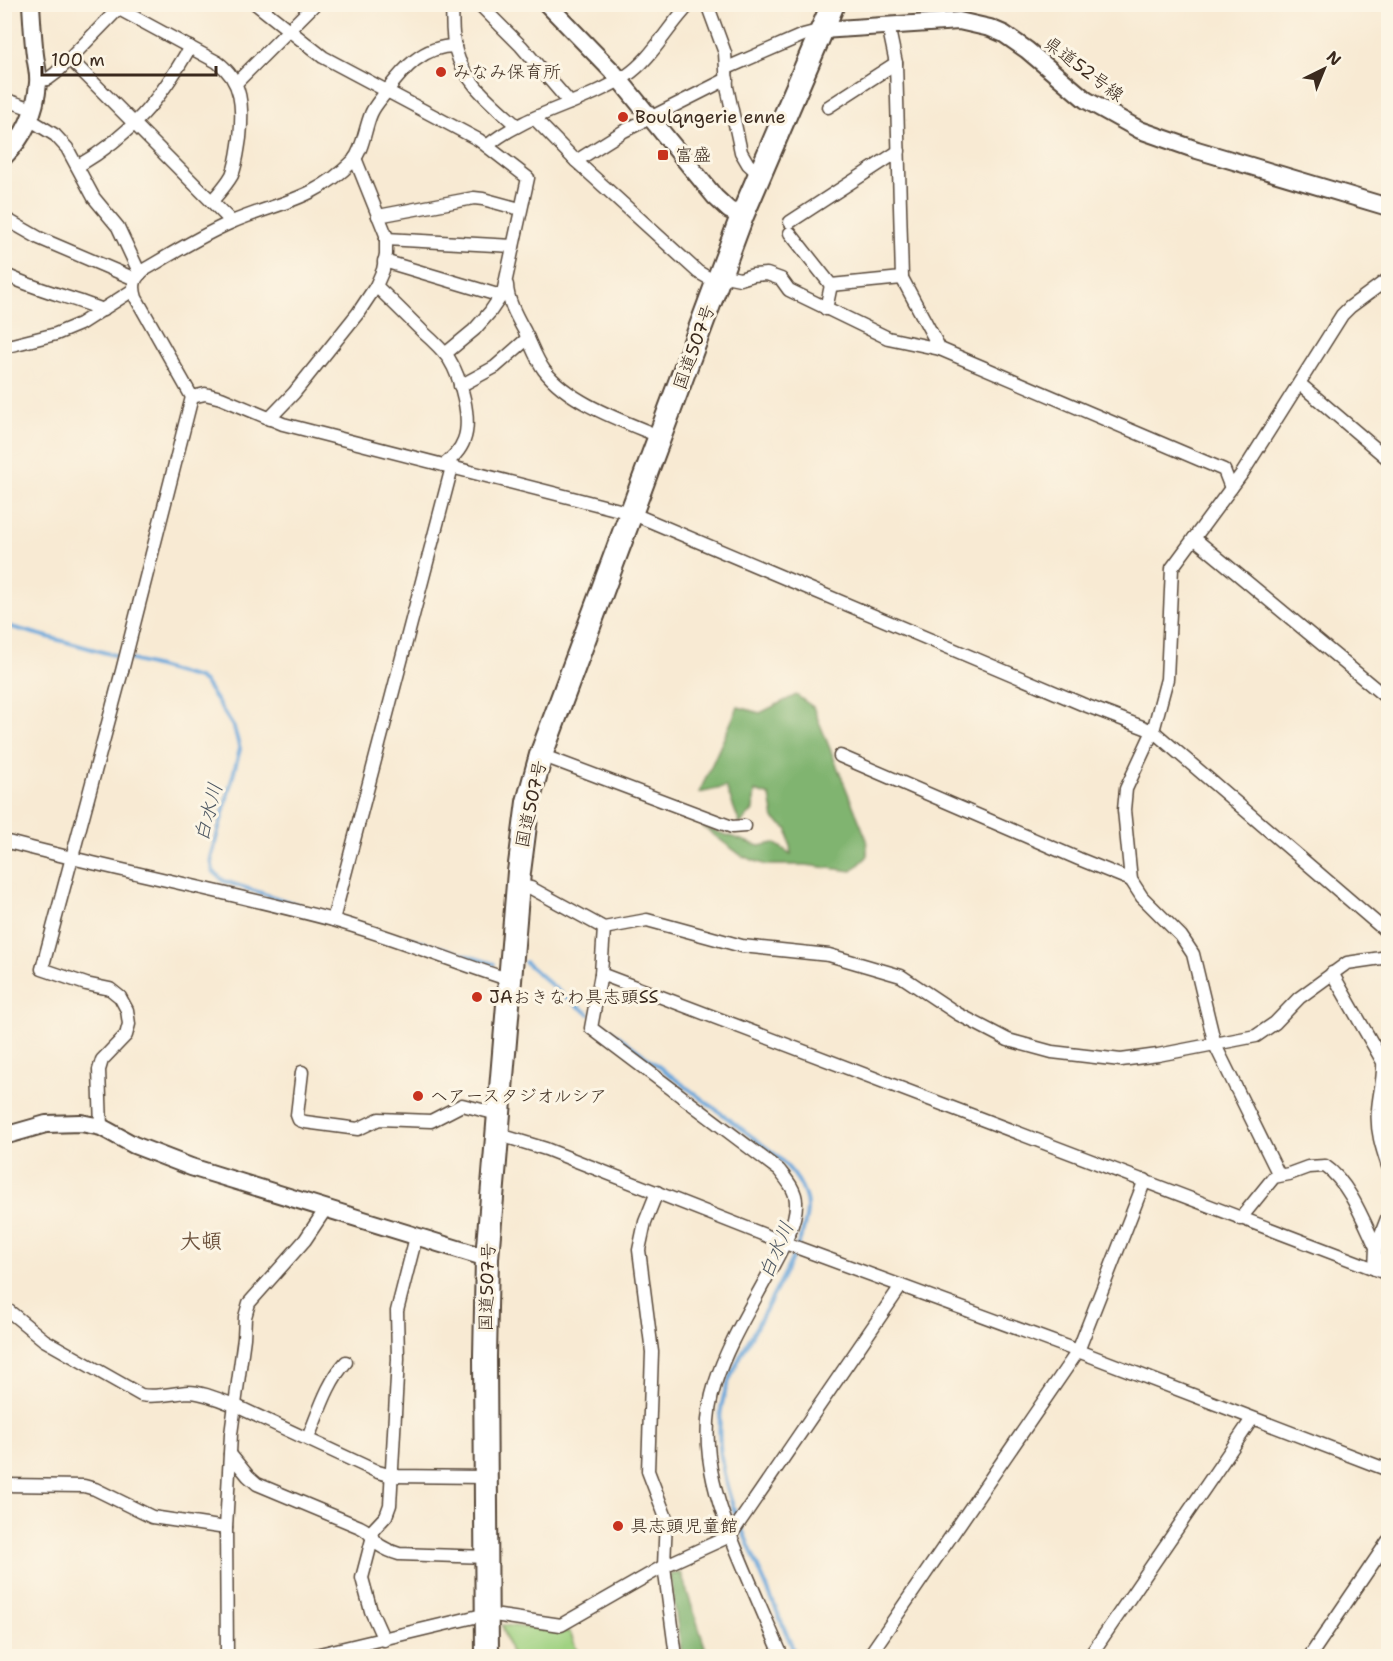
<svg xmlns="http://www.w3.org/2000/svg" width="1393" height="1661" font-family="'Shantell Sans','Klee One',sans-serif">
	<rect width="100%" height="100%" fill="#fcf5e5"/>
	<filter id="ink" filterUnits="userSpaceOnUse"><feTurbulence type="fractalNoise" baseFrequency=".0167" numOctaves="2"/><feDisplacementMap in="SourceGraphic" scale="12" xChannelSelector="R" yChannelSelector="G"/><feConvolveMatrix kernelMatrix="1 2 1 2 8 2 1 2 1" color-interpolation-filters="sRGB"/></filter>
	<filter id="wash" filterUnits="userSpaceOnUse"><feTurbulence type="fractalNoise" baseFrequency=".008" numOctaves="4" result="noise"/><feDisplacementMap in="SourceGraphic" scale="24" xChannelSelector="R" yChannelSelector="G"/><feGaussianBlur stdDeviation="1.35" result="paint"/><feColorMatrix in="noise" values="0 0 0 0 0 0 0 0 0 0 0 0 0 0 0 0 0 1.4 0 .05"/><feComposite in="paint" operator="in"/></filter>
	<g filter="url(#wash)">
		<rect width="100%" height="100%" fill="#f8ead3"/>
		<!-- green -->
		<path fill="#a0d282" stroke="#6e7e50" stroke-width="1.5" d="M502 1625 570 1632 579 1656H512Z"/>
		<!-- forest -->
		<g fill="#80b470" stroke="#5e6f47" stroke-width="1.5">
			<path d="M796 695 813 707 867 840V857L852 871 806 865H766L742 856 703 827 759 846 774 843 791 854 788 830 774 819 770 796 755 791 753 810 740 824 726 787 699 793 738 707 760 713Z"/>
			<path d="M681 1573 708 1656H682L670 1574Z"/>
		</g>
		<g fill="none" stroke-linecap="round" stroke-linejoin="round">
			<!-- stream -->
			<g stroke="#69a6da" stroke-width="4">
				<path d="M4 625 198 678 205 683 234 728 240 749 211 858 213 871 224 881 298 905"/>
				<path d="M412 939 494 964"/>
				<path d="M525 962 564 996 589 1014"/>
				<path d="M596 1019 775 1154C789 1168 801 1180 806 1199 817 1240 737 1347 724 1395 713 1437 723 1481 738 1520"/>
				<path d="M741 1527 796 1656"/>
			</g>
		</g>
	</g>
	<g filter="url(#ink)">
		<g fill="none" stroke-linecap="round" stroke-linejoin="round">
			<defs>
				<g id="street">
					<path d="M256 4 323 57 479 140 528 178 503 293 490 312 474 330 445 354"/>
					<path d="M452 4C453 20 451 36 456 51 464 82 494 105 517 126"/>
					<path d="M479 4 521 46 570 103"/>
					<path d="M707 4 725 53 727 87 741 152 748 164 760 175"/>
					<path d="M119 9 217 62C243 80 243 109 240 138 238 150 237 163 232 175 227 184 219 193 212 201"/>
					<path d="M888 25 896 63 902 278 940 349"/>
					<path d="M70 59 232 222"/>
					<path d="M727 68 803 35 822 30"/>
					<path d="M39 80 48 79 56 73 123 4"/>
					<path d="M236 83 315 4"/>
					<path d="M4 99 32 109"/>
					<path d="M828 107 896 63"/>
					<path d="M29 119 55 135 67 148 94 198 118 227 140 274"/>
					<path d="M535 119 576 161 698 272 717 283"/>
					<path d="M487 146C526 113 583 104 626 76 653 58 667 27 690 4"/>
					<path d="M576 161 624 131 727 79"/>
					<path d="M78 166C131 135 160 100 190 47"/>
					<path d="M378 216 474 198 483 199 520 209"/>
					<path d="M4 218 39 238 135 279"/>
					<path d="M790 222 899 151"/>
					<path d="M790 233 831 285"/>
					<path d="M386 239 513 246"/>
					<path d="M384 261 501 296"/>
					<path d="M4 274C36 290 71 297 103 310"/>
					<path d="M720 275 740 279 753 275 767 274 781 279 789 290 888 338 940 349 1224 470 1231 488"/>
					<path d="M507 285C507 300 518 319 525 332 531 344 536 359 544 370 569 403 623 421 661 437"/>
					<path d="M831 285 902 278"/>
					<path d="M376 286C392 301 408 317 423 332 432 340 442 349 449 359 461 378 472 419 464 440 460 451 452 458 444 465"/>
					<path d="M826 309 831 285"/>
					<path d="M4 347 56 334 80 324 133 290"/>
					<path d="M1300 384 1388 459"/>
					<path d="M460 386 495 367 528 338"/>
					<path d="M192 397 205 394 221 398 283 424 631 513 1082 704 1153 731 1388 933"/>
					<path d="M269 419 294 393 358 313 376 286 383 270 386 254V235L355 158"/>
					<path d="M1194 538 1388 699"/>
					<path d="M541 755 732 827 745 826"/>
					<path d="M840 756 1079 859 1131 880"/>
					<path d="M4 841C113 870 224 891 333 920 393 937 451 961 510 980"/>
					<path d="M518 885 531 888 604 928 647 920 742 946 829 955 901 976 958 1014 1008 1040 1052 1052 1121 1060 1158 1055 1256 1036 1275 1023 1299 998 1347 963 1388 957"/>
					<path d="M333 920 452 467"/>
					<path d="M604 928 601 974 591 1028 779 1170C786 1179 796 1190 796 1202 797 1224 779 1254 769 1273 750 1309 727 1345 715 1384 694 1449 721 1514 746 1573 758 1601 770 1629 782 1656"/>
					<path d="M1332 973 1383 1062C1384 1080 1379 1093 1378 1110 1376 1130 1382 1148 1388 1166"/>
					<path d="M601 974 1388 1274"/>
					<path d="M302 1072 297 1115 299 1120 305 1122 358 1129 379 1119 431 1121 462 1105 498 1114"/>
					<path d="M101 1127 99 1070 102 1060 126 1035 129 1024 127 1010 120 997 110 989 86 984 42 969 122 671 192 397 136 298C132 285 134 278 144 270 173 253 202 235 232 222 279 202 315 200 353 161 363 150 365 128 371 114 374 106 381 99 386 92 404 68 423 46 455 46"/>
					<path d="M497 1134 546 1149 785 1243 1078 1351 1388 1470"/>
					<path d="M1279 1175 1215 1045 1193 954 1181 936 1142 897 1131 880 1124 810 1126 789 1153 731 1167 679 1172 568 1243 472 1342 315 1350 307 1388 279"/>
					<path d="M657 1192 645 1222 639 1250 652 1352 648 1471 666 1518 664 1566 676 1656"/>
					<path d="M1240 1219 1274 1177 1289 1174 1308 1167 1325 1166C1349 1182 1364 1222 1376 1247"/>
					<path d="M1375 1269 1376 1247 1388 1216"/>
					<path d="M4 1307 44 1340 141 1395C157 1398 172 1393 188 1392 203 1392 220 1400 234 1405L378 1472 392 1476 486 1477"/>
					<path d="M308 1438C319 1412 327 1383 346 1362"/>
					<path d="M230 1454 248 1476 257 1484 360 1527C371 1532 371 1537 379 1545 385 1549 392 1552 399 1554L487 1557"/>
					<path d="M4 1485 84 1486 95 1489 152 1517 226 1528"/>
					<path d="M371 1532 386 1516 390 1505 398 1359 397 1311 416 1237"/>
					<path d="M373 1536 362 1578 371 1611 384 1640"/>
					<path d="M227 1656 226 1528 231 1434 244 1338 245 1317 249 1303 305 1240 325 1210"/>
					<path d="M311 1656 487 1614 561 1625 664 1566 730 1536 901 1286"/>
					<path d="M869 1656 1078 1351 1145 1180"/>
					<path d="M1090 1656 1252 1419"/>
					<path d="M1310 1656 1388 1541"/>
				</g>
				<g id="secondary">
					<path d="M547 4 614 73 715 197 729 210 742 216"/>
					<path d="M822 30 959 21 990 28 1004 34 1027 50 1086 100 1140 130 1197 150 1388 207"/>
					<path d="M4 157C24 137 36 111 38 83 39 74 36 64 35 55 33 39 32 22 31 4"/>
					<path d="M4 1136 46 1124 81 1123 101 1127 134 1145 191 1167 487 1258"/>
				</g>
				<path id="highway" d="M487 1656 485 1357 487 1258 519 872 528 802 541 755 742 216 833 4"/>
			</defs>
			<!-- street casing -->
			<use href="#street" stroke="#574739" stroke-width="15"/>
			<!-- secondary casing -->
			<use href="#secondary" stroke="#574739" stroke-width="20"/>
			<!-- highway casing -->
			<use href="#highway" stroke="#574739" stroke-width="26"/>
			<!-- street -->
			<use href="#street" stroke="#fff" stroke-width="12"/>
			<!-- secondary -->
			<use href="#secondary" stroke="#fff" stroke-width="16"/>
			<!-- highway -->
			<use href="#highway" stroke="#fff" stroke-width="22"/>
		</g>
	</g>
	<!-- markers -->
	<g fill="#c8321e" stroke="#fcf5e5" stroke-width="2">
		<circle cx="441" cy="72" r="6"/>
		<circle cx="623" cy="117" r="6"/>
		<rect x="657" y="149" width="12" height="12" rx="3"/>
		<circle cx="477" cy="997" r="6"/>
		<circle cx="418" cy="1096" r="6"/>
		<circle cx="618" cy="1526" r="6"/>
	</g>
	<g text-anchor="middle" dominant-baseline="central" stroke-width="6" stroke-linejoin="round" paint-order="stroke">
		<!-- street labels -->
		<g font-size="18" fill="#3b2a1e" stroke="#fcf5e5">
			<text transform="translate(1084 69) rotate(37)">県道52号線</text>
			<text transform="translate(694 347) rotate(-70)">国道507号</text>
			<text transform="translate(531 804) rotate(-78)">国道507号</text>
			<text transform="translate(487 1287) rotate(-88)">国道507号</text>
		</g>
		<!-- poi labels -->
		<g font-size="18" fill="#3b2a1e" stroke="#fcf5e5" text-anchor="start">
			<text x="453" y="72">みなみ保育所</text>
			<text x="635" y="117">Boulqngerie enne</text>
			<text x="675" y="155">富盛</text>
			<text x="489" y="997">JAおきなわ具志頭SS</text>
			<text x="430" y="1096">ヘアースタジオルシア</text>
			<text x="630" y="1526">具志頭児童館</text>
		</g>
		<!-- water labels -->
		<g font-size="20" font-style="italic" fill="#4b5560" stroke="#fcf5e5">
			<text transform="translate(208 812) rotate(-75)">白水川</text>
			<text transform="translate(776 1250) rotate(-67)">白水川</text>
		</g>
		<!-- quarter labels -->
		<g font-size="21" font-weight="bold" fill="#6f5540" stroke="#fcf5e5">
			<text x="201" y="1241">大頓</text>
		</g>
	</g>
	<!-- margin -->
	<rect width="1393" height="1661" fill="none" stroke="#fcf5e5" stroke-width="24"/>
	<!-- north arrow -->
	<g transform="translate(1324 69) rotate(43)" stroke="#fcf5e5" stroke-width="4.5" paint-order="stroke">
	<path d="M0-4.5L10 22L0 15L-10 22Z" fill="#3b2a1e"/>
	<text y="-9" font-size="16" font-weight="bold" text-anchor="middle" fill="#3b2a1e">N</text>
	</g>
	<!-- scale -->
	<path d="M42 66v9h174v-9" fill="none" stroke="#3b2a1e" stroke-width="3"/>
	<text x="51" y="66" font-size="18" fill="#3b2a1e" stroke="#fcf5e5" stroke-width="4.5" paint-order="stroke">100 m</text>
</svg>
